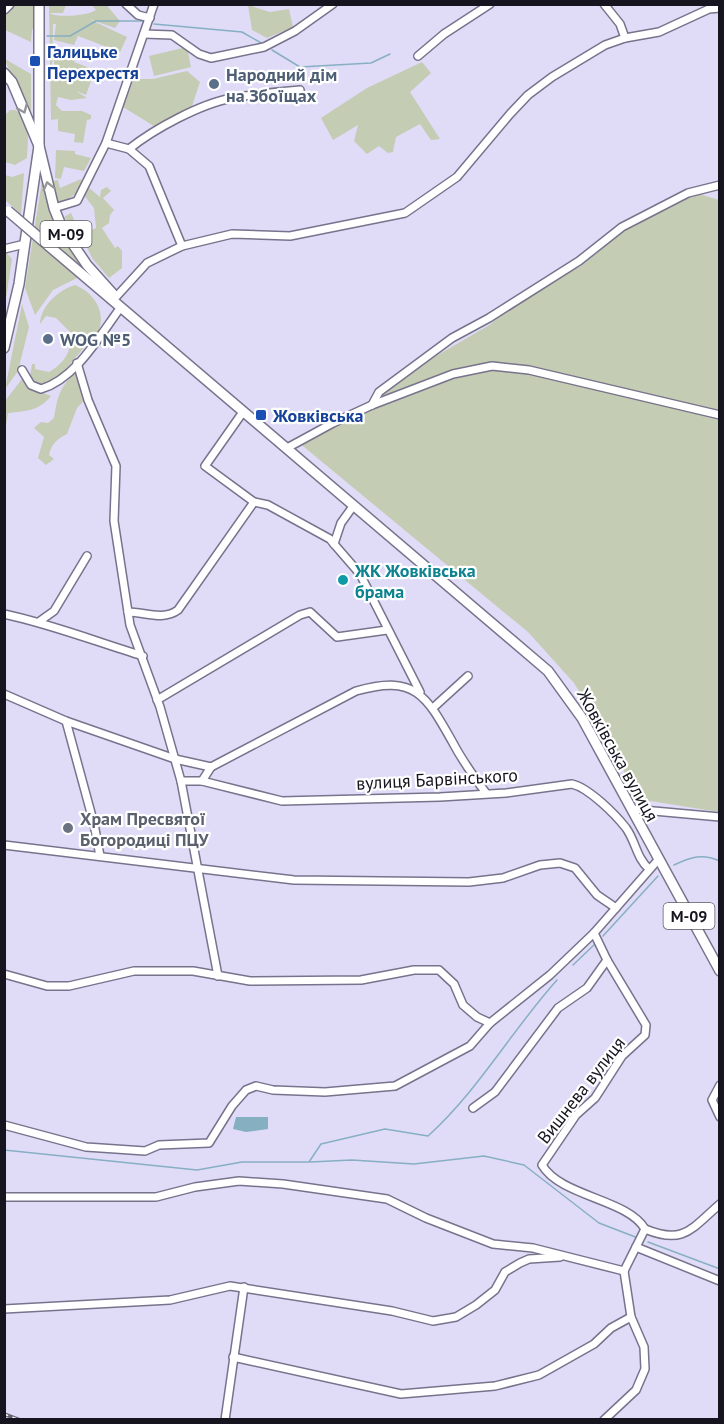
<svg xmlns="http://www.w3.org/2000/svg" width="724" height="1424" font-family="'PT Sans',sans-serif">
	<rect width="100%" height="100%" fill="#e0dcf8"/>
	<!-- green -->
	<g fill="#c4ccb3">
		<path d="M15 5H34L35 26 32 30 31 42 5 30V13Z"/>
		<path d="M49 5H66L63 13H50C56 18 87 16 96 10L92 5H109L108 7 120 21 115 28 89 19 127 37 120 52 78 36 74 45 54 40 56 24H53L52 72 54 77V46L78 52 74 62 95 70 86 95 76 91 87 98 71 100 58 97 56 105 62 111H82L91 115V119L87 120 83 143 74 142 75 134 58 131V119L51 120Z"/>
		<path d="M248 5 270 12 289 9 293 27 267 38 252 30Z"/>
		<path d="M187 47 191 67 154 76 149 56Z"/>
		<path d="M5 59 31 74V116C27 107 5 63 5 59Z"/>
		<path d="M422 62 431 73 410 92 440 139 431 140 420 124 396 137 393 152 388 153 379 146 367 154 354 141 358 125 333 140 321 118 367 88Z"/>
		<path d="M187 71 200 82 191 109 157 128 123 107 134 79H153Z"/>
		<path d="M10 110H15C31 119 28 142 27 158L15 165 5 162 4 116Z"/>
		<path d="M56 150 75 151V154L91 158 84 171 64 167 61 179 55 178Z"/>
		<path d="M24 173 21 214 5 200V175L12 177Z"/>
		<path d="M43 175 49 200 95 280 43 233 41 244 79 277 53 290 35 315 25 288Z"/>
		<path d="M81 179C81 192 70 200 58 202L53 181 58 180 60 188Z"/>
		<path d="M88 187 100 197 101 190 107 187 111 191 103 198 114 210 110 215 109 223 102 228 115 248 118 246 122 251V268L109 278 92 258 86 245 88 241 82 234 96 228 94 208 83 194Z"/>
		<path d="M696 193 719 200V812L638 799 603 730 574 683 528 632 298 442 375 408 387 390 436 356 491 324 514 302 581 266 625 230Z"/>
		<path d="M71 213 79 230 76 232 64 217Z"/>
		<path d="M7 253 12 259 5 305V254Z"/>
		<path d="M75 285C93 292 106 311 99 330L59 377 40 387 34 384 30 377 32 364H35V369L49 372C66 362 69 353 73 335L56 318 46 316 40 324C41 305 59 290 75 285Z"/>
		<path d="M22 304 29 327 18 371 5 389Z"/>
		<path d="M76 371 87 397 77 408 67 434C57 439 52 443 49 455L54 459 46 465 38 458 44 437 34 428 41 422 48 423 54 418C58 395 59 389 76 371Z"/>
		<path d="M22 379 30 388 51 396C39 411 26 411 8 413L5 431V401Z"/>
	</g>
	<!-- water -->
	<path fill="#87afc2" d="M236 1117H268V1129L246 1132 233 1129Z"/>
	<g fill="none" stroke-linecap="round" stroke-linejoin="round">
		<!-- stream -->
		<g stroke="#87afc2" stroke-width="1.5">
			<path d="M154 24 242 32 263 44"/>
			<path d="M47 36H70L96 21H144"/>
			<path d="M272 50 300 67 371 63 390 54"/>
			<path d="M674 865C691 857 702 853 720 861"/>
			<path d="M603 936 658 876"/>
			<path d="M573 965 595 944"/>
			<path d="M4 1150 197 1170 242 1162H309L321 1144 385 1129 428 1136C478 1091 512 1030 557 980"/>
			<path d="M310 1162 352 1160 414 1164 484 1156 524 1165 599 1223 638 1238"/>
			<path d="M648 1242 720 1269"/>
		</g>
		<defs>
			<g id="minor">
				<path d="M126 4 138 15 150 18"/>
				<path d="M604 4 620 24 625 38"/>
				<path d="M144 34 172 35 199 54 211 58 264 47 295 31 333 4"/>
				<path d="M418 56 444 34 490 4"/>
				<path d="M106 143 129 149 149 166 182 246"/>
				<path d="M129 149C154 129 200 104 232 98 254 94 278 92 300 90"/>
				<path d="M54 208 77 201 106 143 154 4"/>
				<path d="M4 249 25 244"/>
				<path d="M116 297 147 263 182 246 232 234 290 236 405 213 457 177 510 114 528 95 552 77 605 45 625 38 659 32 709 9 720 8"/>
				<path d="M77 363 88 400 116 466 114 521 130 625 160 707 181 781 218 976"/>
				<path d="M22 370 31 385 41 389C76 379 100 335 121 307"/>
				<path d="M372 405 379 392 452 338 489 318 579 261 622 227 688 193 720 185"/>
				<path d="M243 412 205 466 254 502 268 505 330 539 334 544"/>
				<path d="M287 448 333 423 372 405 453 374 492 366 529 370 720 415"/>
				<path d="M354 505 341 523 334 544 360 574 420 692"/>
				<path d="M128 612C145 612 163 621 178 610L254 502"/>
				<path d="M4 614C51 624 97 642 143 656"/>
				<path d="M40 621 54 611 87 556"/>
				<path d="M4 694 66 721 175 759 211 767 356 691C415 674 426 695 453 743 462 760 474 777 486 793"/>
				<path d="M157 700 300 615 310 612 337 637 387 630"/>
				<path d="M434 707 468 676"/>
				<path d="M66 721 94 824 100 856"/>
				<path d="M211 767 202 781 282 801 440 797 506 793 572 784C589 788 615 814 626 828 636 842 636 857 649 869"/>
				<path d="M181 781H202"/>
				<path d="M632 809 720 817"/>
				<path d="M4 845 294 880 469 882 503 878 540 865 560 863 575 868 597 895 616 908"/>
				<path d="M594 933 607 960 646 1025 645 1035 622 1056 595 1098 576 1115 542 1165C561 1197 628 1199 645 1229"/>
				<path d="M4 974 47 986H69L134 971H193L250 981 361 980 414 970H439L454 984 463 1005 477 1017 490 1023"/>
				<path d="M720 1085 712 1100 720 1117"/>
				<path d="M473 1108 495 1092 558 1008 587 988 607 960"/>
				<path d="M4 1125 86 1147 145 1151 159 1145 209 1143 232 1106 246 1090 256 1086 273 1090 325 1092 395 1086 470 1046 490 1023 550 975 594 933 658 860"/>
				<path d="M4 1197H156L195 1187 239 1181 283 1184 387 1199 426 1218 493 1244 533 1248 624 1271"/>
				<path d="M645 1229C684 1245 691 1229 720 1204"/>
				<path d="M636 1247 720 1281"/>
				<path d="M624 1271 645 1229"/>
				<path d="M4 1309 170 1300 230 1286 392 1311 433 1321 456 1317 476 1305 495 1290 505 1272 520 1263 529 1259 560 1257"/>
				<path d="M233 1357 401 1394 495 1386 539 1375 594 1344 611 1328 631 1317"/>
				<path d="M225 1420 244 1287"/>
				<path d="M604 1420 636 1390 645 1369 644 1347 631 1317 624 1271"/>
			</g>
			<g id="highway">
				<path d="M4 9 9 4"/>
				<path d="M4 73 12 82 39 146 54 208 62 228 87 265 113 294"/>
				<path d="M43 241 548 671 582 718 720 971"/>
				<path d="M4 348 19 284 39 146V4"/>
			</g>
		</defs>
		<!-- minor casing -->
		<use href="#minor" stroke="#77738c" stroke-width="10"/>
		<!-- highway casing -->
		<use href="#highway" stroke="#77738c" stroke-width="12"/>
		<!-- minor -->
		<use href="#minor" stroke="#fff" stroke-width="7"/>
		<!-- highway -->
		<use href="#highway" stroke="#fff" stroke-width="9"/>
		<defs>
			<path id="rail" d="M4 1414 20 1420"/>
		</defs>
		<!-- rail casing -->
		<use href="#rail" stroke="#636172" stroke-width="4"/>
		<!-- rail -->
		<use href="#rail" stroke="#fff" stroke-width="1.5" stroke-dasharray="4.5" stroke-linecap="butt"/>
		<defs>
			<path id="highway-bridge" d="M8 211 43 241"/>
		</defs>
		<!-- highway-bridge casing -->
		<use href="#highway-bridge" stroke="#77738c" stroke-width="12" stroke-linecap="butt"/>
		<!-- highway-bridge -->
		<use href="#highway-bridge" stroke="#fff" stroke-width="9"/>
	</g>
	<!-- one-way arrows -->
	<defs><path id="oneway-chevron" d="M-2-3.5L2.5 0L-2 3.5" fill="none" stroke-width="1.6" stroke-linecap="round" stroke-linejoin="round" transform="scale(1.5)"/></defs>
	<g stroke="#96969a">
		<use href="#oneway-chevron" transform="translate(23 109) rotate(67)"/>
		<use href="#oneway-chevron" transform="translate(48 186) rotate(-104)"/>
	</g>
	<!-- markers -->
	<g fill="#1a4fb4" stroke="#fff" stroke-width="2">
		<rect x="29" y="55" width="12" height="12" rx="3"/>
		<rect x="255" y="409" width="12" height="12" rx="3"/>
	</g>
	<g fill="#5c6f8a" stroke="#fff" stroke-width="2">
		<circle cx="214" cy="84" r="6"/>
		<circle cx="48" cy="339" r="6"/>
	</g>
	<circle fill="#0f9aa8" stroke="#fff" stroke-width="2" cx="343" cy="580" r="6"/>
	<circle fill="#6b7280" stroke="#fff" stroke-width="2" cx="68" cy="828" r="6"/>
	<g text-anchor="middle" dominant-baseline="central" stroke-width="4.5" stroke-linejoin="round" paint-order="stroke">
		<!-- shield labels -->
		<g fill="#fff" stroke="#5c5b62" stroke-width="1.5">
			<rect x="40.5" y="221" width="51" height="26" rx="4.5"/>
			<rect x="663.5" y="903" width="51" height="26" rx="4.5"/>
		</g>
		<g font-size="16" font-weight="bold" fill="#16151f">
			<text x="66" y="234">М-09</text>
			<text x="689" y="916">М-09</text>
		</g>
		<!-- transit labels -->
		<g font-size="18" font-weight="bold" fill="#164399" stroke="#fff" text-anchor="start">
			<text x="47" y="51">Галицьке<tspan x="47" dy="21">Перехрестя</tspan></text>
			<text x="273" y="415">Жовківська</text>
		</g>
		<!-- service labels -->
		<g font-size="18" font-weight="bold" fill="#4e5e75" stroke="#fff" text-anchor="start">
			<text x="226" y="74">Народний дім<tspan x="226" dy="21">на Збоїщах</tspan></text>
			<text x="60" y="339">WOG №5</text>
		</g>
		<!-- culture labels -->
		<g font-size="18" font-weight="bold" fill="#0d838f" stroke="#fff" text-anchor="start">
			<text x="355" y="570">ЖК Жовківська<tspan x="355" dy="21">брама</tspan></text>
		</g>
		<!-- street labels -->
		<g font-size="18" fill="#16151f" stroke="#fff">
			<text transform="translate(618 755) rotate(61)">Жовківська вулиця</text>
			<text transform="translate(437 779) rotate(-3)">вулиця Барвінського</text>
			<text transform="translate(581 1090) rotate(-52)">Вишнева вулиця</text>
		</g>
		<!-- worship labels -->
		<g font-size="18" font-weight="bold" fill="#5b616d" stroke="#fff" text-anchor="start">
			<text x="80" y="818">Храм Пресвятої<tspan x="80" dy="21">Богородиці ПЦУ</tspan></text>
		</g>
	</g>
	<!-- border -->
	<rect width="724" height="1424" fill="none" stroke="#16151f" stroke-width="12"/>
</svg>
